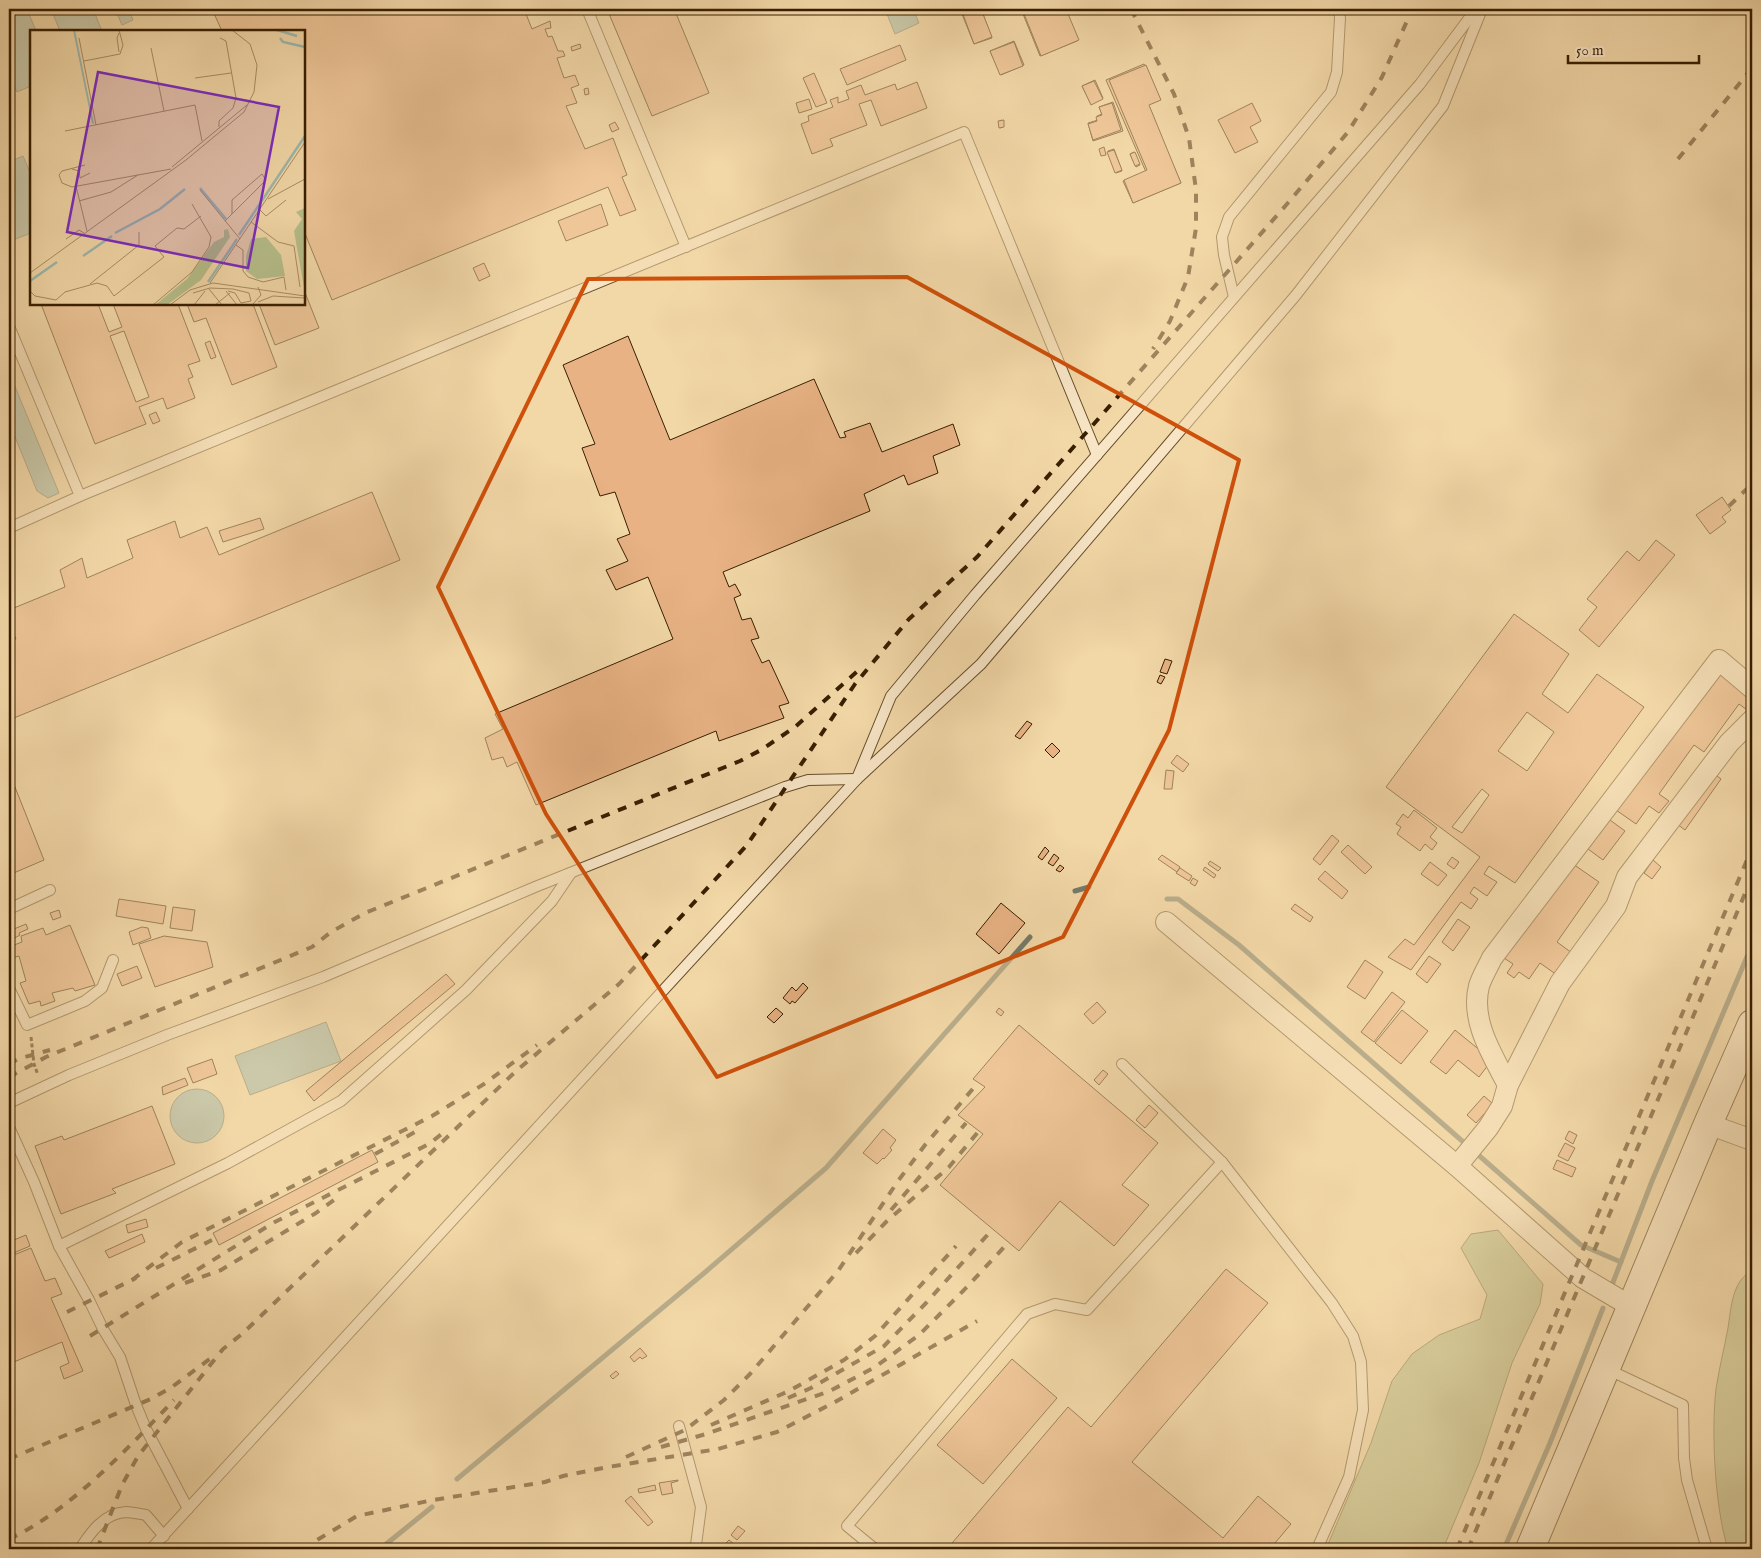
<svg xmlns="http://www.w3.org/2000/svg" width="1761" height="1558" font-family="'IM FELL English',serif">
	<rect width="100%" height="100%" fill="#f2d7a7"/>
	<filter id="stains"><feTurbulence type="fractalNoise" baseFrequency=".004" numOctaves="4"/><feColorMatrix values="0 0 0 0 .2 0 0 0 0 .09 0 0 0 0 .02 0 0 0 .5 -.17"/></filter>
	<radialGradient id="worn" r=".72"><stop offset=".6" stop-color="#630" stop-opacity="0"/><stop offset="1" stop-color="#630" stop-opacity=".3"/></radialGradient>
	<!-- green -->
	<g fill="#b6bf8b" stroke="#776f46">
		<path d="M1498 1230 1543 1284 1540 1304 1512 1363 1479 1463 1443 1549H1326L1371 1443 1392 1381 1412 1354 1439 1335 1480 1319 1487 1295 1461 1248 1471 1234Z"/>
		<path d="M1752 1271V1549H1728C1715 1509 1711 1432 1716 1389 1719 1369 1724 1349 1728 1328 1731 1309 1732 1280 1752 1271Z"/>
	</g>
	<!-- water -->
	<g fill="#9cb8ae" stroke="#747b68">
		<path d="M12 9H27L36 31H31V86L17 92 9 73V10Z"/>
		<path d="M51 9H93L102 31H60Z"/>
		<path d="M115 9H129L133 20 122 25Z"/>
		<path d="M885 9H913L919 23 895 34Z"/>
		<path d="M23 156 31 175V233L13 240 9 229V162Z"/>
		<path d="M9 372 59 493 48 498 37 491 9 422Z"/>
		<path d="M326 1022 341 1061 250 1095 235 1056Z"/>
		<circle cx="197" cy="1116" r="27"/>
	</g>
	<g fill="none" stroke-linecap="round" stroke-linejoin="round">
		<!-- stream -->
		<g stroke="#747b68" stroke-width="5">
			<path d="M1075 891 1089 887"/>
			<path d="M1167 899H1178L1239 945 1469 1147"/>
			<path d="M1475 1152 1581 1245 1621 1262"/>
			<path d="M1612 1285 1652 1181 1752 945"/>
			<path d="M457 1479 703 1274 826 1168 1030 937"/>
			<path d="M380 1549 432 1507"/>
			<path d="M1504 1549 1550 1443 1603 1308"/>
		</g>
	</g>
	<!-- building -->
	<g fill="#e8b284" stroke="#381f00" fill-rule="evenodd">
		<path d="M212 9H524L532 29 550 21 551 28 545 29 548 37 552 36 558 51H563L565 56 557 58 564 78 575 75 579 85 571 88 577 103 566 106 585 149 613 138 627 175 622 177 636 210 620 216 608 187 332 300 304 231V31H222Z"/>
		<path d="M607 9H681L675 11 709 93 652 116Z"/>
		<path d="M960 9H981L992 38 974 44Z"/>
		<path d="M961 9H981L992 37 974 44Z"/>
		<path d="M1021 9H1064L1077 41 1040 56Z"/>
		<path d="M1022 9H1066L1079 40 1041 56Z"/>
		<path d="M1014 41 1024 65 1001 75 990 51Z"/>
		<path d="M1014 42 1023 66 1000 75 990 51Z"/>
		<path d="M580 44 581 48 572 51 571 47Z"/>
		<path d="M900 45 906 60 847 85 840 69Z"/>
		<path d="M1144 64 1159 98 1146 103 1181 183 1133 203 1123 181 1146 172 1106 80Z"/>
		<path d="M1146 65 1161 100 1149 105 1181 183 1133 203 1124 180 1147 170 1109 80Z"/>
		<path d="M814 73 827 103 816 107 803 78Z"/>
		<path d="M1095 80 1103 98 1091 104 1082 86Z"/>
		<path d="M1094 81 1103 99 1091 105 1082 86Z"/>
		<path d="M917 82 927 108 881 126 871 100 859 104 867 125 830 139 833 146 812 154 801 124 809 121 808 116 833 107 830 100 838 97V103L849 99 846 91 861 85 865 95 895 84 897 90Z"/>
		<path d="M588 88 589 94 585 95 584 89Z"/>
		<path d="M809 99 812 109 799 113 796 103Z"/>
		<path d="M1113 102 1123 131 1093 141 1088 123 1098 120 1097 116 1102 114 1099 107Z"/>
		<path d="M1112 103 1121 130 1093 140 1088 124 1097 121 1096 117 1102 115 1099 107Z"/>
		<path d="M1252 103 1261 121 1250 127 1258 142 1235 153 1218 120Z"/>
		<path d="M1002 120 1003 127 1000 128 999 121Z"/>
		<path d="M1004 120V127L999 128 998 121Z"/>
		<path d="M615 122 619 129 612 132 609 125Z"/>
		<path d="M1104 147 1106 155 1101 156 1099 149Z"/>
		<path d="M1114 149 1122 171 1116 173 1108 151Z"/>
		<path d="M1114 150 1122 170 1115 173 1107 152Z"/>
		<path d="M1134 152 1140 165 1136 167 1130 154Z"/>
		<path d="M1135 152 1140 164 1135 166 1130 154Z"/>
		<path d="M601 204 608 225 566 241 558 221Z"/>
		<path d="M484 263 490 276 479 281 473 268Z"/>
		<path d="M304 290 319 328 275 345 259 304H304Z"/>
		<path d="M41 304H98L109 332 122 327 113 304H178L200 361 188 365 193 377 188 379 195 398 167 409 163 398 139 407 146 424 95 444ZM124 331 149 397 136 402 110 336Z"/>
		<path d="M187 304H253L277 367 232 385 206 318 194 322Z"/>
		<path d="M628 336 670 440 814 379 840 438 846 437 844 432 870 423 882 452 953 424 960 445 933 456 938 473 908 485 904 475 864 494 870 511 723 572 729 587 735 584 741 595 734 598 742 620 751 618 759 638 751 640 762 663 769 660 789 703 779 706 784 718 719 741 716 731 536 805 517 762 507 767 503 757 492 760 485 738 503 729 495 714 673 639 648 577 616 590 606 570 628 561 617 539 630 534 615 492 600 496 582 448 595 444 563 365Z"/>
		<path d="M210 341 216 357 211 359 205 343Z"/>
		<path d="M156 412 160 421 153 424 149 415Z"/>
		<path d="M372 492 400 560 9 720V641L16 639 9 624V610L65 587 60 570 82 558 87 578 133 558 127 540 175 521 180 538 207 527 219 555Z"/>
		<path d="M1722 497 1731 510 1722 517 1726 522 1710 534 1696 515Z"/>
		<path d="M260 518 264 529 223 542 219 531Z"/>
		<path d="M1656 540 1675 555 1599 647 1579 630 1597 607 1587 599 1627 551 1639 561Z"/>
		<path d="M1514 614 1569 654 1542 694 1568 713 1597 674 1644 707 1515 883 1489 866 1484 874 1497 882 1487 896 1474 887 1470 893 1478 899 1471 909 1461 902 1411 970 1388 957 1405 939 1414 945 1480 857 1386 787ZM1527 712 1554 732 1527 771 1498 751ZM1482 789 1489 795 1462 833 1452 827Z"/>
		<path d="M1165 659 1172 661 1167 674 1160 672Z"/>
		<path d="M1719 671 1752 694V709L1750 712 1739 704 1704 752 1694 745 1659 794 1669 801 1659 813 1649 806 1636 824 1616 810Z"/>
		<path d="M1160 675 1165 677 1161 684 1157 682Z"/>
		<path d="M1027 721 1032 724 1020 739 1015 736Z"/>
		<path d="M1052 743 1060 751 1053 758 1045 750Z"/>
		<path d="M1177 755 1189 764 1183 772 1171 763Z"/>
		<path d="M1166 770 1174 771 1172 789H1164Z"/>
		<path d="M9 772 44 860 9 875Z"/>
		<path d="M1713 773 1721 779 1685 830 1677 824Z"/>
		<path d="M1414 810 1437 828 1430 837 1437 843 1432 850 1425 844 1420 851 1397 834 1401 827 1396 824 1403 814 1408 818Z"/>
		<path d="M1610 820 1625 831 1603 860 1588 849Z"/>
		<path d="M1332 835 1339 841 1320 865 1313 859Z"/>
		<path d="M1348 845 1372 867 1365 874 1341 852Z"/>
		<path d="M1045 847 1049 851 1042 860 1038 857Z"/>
		<path d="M1054 854 1059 858 1053 866 1048 863Z"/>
		<path d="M1162 855 1180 867 1177 872 1158 859Z"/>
		<path d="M1452 857 1459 862 1454 869 1447 864Z"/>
		<path d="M1653 860 1661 867 1652 879 1644 873Z"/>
		<path d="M1210 861 1221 868 1218 871 1208 864Z"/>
		<path d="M1430 862 1447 875 1438 886 1421 874Z"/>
		<path d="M1573 864 1599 882 1557 942 1572 953 1557 975 1540 963 1529 979 1519 972 1514 978 1507 973 1513 964 1504 958Z"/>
		<path d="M1060 865 1064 868 1060 872 1056 870Z"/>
		<path d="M1205 867 1216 875 1214 878 1203 870Z"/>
		<path d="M1180 868 1192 876 1189 881 1176 873Z"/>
		<path d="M1325 871 1348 891 1342 899 1318 879Z"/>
		<path d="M1193 878 1198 881 1195 886 1190 883Z"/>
		<path d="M119 899 166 906 163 924 116 916Z"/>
		<path d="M1001 903 1025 923 999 954 976 934Z"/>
		<path d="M1295 904 1313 917 1310 922 1291 909Z"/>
		<path d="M173 907 195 910 192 931 170 928Z"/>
		<path d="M59 910 61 917 53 920 50 913Z"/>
		<path d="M1458 919 1470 927 1453 951 1442 942Z"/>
		<path d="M26 924 28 929 19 933 20 935 13 939 9 931Z"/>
		<path d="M70 925 95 985 75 991 73 988 52 993 55 1001 41 1006 40 1001 29 1004 20 983 26 981 19 956 9 959V947L22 942 21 936 43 928 46 935Z"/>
		<path d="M142 927 148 928 151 938 133 945 129 932Z"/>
		<path d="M164 936 207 942 213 967 155 987 139 944Z"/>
		<path d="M1429 956 1441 964 1427 983 1416 974Z"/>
		<path d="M1365 960 1383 972 1365 999 1347 987Z"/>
		<path d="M137 966 142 978 122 986 117 974Z"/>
		<path d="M446 974 455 984 314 1101 306 1091Z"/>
		<path d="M803 983 808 988 795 1003 792 1001 790 1004 783 998 792 987 796 991Z"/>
		<path d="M1392 992 1405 1002 1374 1042 1361 1032Z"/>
		<path d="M1097 1002 1106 1012 1093 1024 1084 1014Z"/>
		<path d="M776 1008 783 1014 774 1023 767 1017Z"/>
		<path d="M999 1008 1004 1012 1001 1016 996 1012Z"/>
		<path d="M1402 1010 1428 1031 1401 1064 1375 1043Z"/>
		<path d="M1019 1025 1158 1143 1122 1185 1149 1205 1114 1246 1060 1201 1019 1251 940 1185 983 1134 958 1115 985 1087 973 1079Z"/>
		<path d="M1455 1030 1492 1060 1479 1077 1458 1060 1446 1074 1430 1062Z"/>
		<path d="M212 1059 217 1074 193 1083 187 1068Z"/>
		<path d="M1103 1070 1108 1074 1099 1085 1094 1080Z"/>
		<path d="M185 1078 188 1085 163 1095 162 1087Z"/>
		<path d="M1484 1096 1493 1104 1476 1123 1467 1115Z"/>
		<path d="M1149 1105 1158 1113 1145 1128 1136 1120Z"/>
		<path d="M152 1106 175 1164 112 1189 116 1193 61 1214 35 1146 62 1136 64 1140Z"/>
		<path d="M883 1129 896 1140 890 1148 892 1150 884 1159 883 1158 877 1164 863 1153Z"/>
		<path d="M1569 1131 1577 1135 1573 1144 1565 1139Z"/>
		<path d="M1565 1143 1575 1148 1568 1161 1558 1156Z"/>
		<path d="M372 1150 378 1162 219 1245 213 1233Z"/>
		<path d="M1557 1160 1576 1168 1572 1177 1553 1169Z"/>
		<path d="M146 1219 148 1227 128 1233 126 1225Z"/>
		<path d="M142 1234 145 1242 109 1258 105 1251Z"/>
		<path d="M26 1235 30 1246 9 1255V1242Z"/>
		<path d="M31 1248 45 1281 55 1278 62 1294 51 1298 83 1371 64 1379 60 1367 69 1363 62 1342 9 1364V1257Z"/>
		<path d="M1226 1269 1268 1303 1132 1462 1223 1538 1258 1496 1291 1524 1270 1549H947L1068 1407 1091 1427Z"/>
		<path d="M640 1348 647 1356 642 1359 640 1357 634 1362 630 1357Z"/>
		<path d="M1012 1359 1057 1398 983 1484 937 1445Z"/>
		<path d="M616 1371 619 1374 613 1379 610 1376Z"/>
		<path d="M678 1480V1481L671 1483 673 1493 662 1495 659 1483Z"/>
		<path d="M655 1485 656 1490 639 1493 638 1489Z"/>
		<path d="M631 1496 653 1522 648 1526 625 1501Z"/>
		<path d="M738 1526 745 1531 737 1540 731 1535Z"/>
		<path d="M729 1540 734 1544 729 1549H720Z"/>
	</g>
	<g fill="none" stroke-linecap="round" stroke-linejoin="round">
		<defs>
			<g id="lane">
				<path d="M587 9 686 247"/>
				<path d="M1234 297 1224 255 1222 237 1229 217 1331 92 1337 72 1340 18 1339 9"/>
				<path d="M9 326 80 496"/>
				<path d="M9 528 80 496 964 132 1097 455"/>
				<path d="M858 776 891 696 975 595 1420 84 1476 9"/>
				<path d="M9 909 50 890"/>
				<path d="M9 988 27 1025 85 1001 102 988 113 960"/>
				<path d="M1122 1064 1222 1162 1332 1303 1353 1336 1361 1362 1363 1410 1349 1477 1317 1549"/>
				<path d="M9 1103 69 1075 167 1035 323 977 535 887 785 787 808 780 857 779"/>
				<path d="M9 1127 34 1182 59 1246 89 1300 103 1329 120 1357 136 1405 146 1429 188 1509"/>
				<path d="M59 1246 228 1163 341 1101 466 990 552 901 571 873"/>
				<path d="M1607 1369 1683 1405 1684 1458 1687 1480 1707 1549"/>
				<path d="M679 1426 701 1507 696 1545 692 1549"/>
				<path d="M80 1549C90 1533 104 1513 126 1512 132 1512 139 1514 146 1515L164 1536"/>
				<path d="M151 1549 857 779 981 664 1296 295 1443 106 1482 9"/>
				<path d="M875 1549 847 1526 1027 1314 1055 1304 1087 1310 1222 1162"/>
			</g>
			<g id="street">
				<path d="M1166 922 1457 1166 1583 1278 1632 1307"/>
				<path d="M1508 1085C1493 1056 1470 1021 1479 986 1482 976 1488 967 1492 958L1719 660 1752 688"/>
				<path d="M1708 1124 1752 1140"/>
				<path d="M1457 1166 1488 1128 1502 1106 1508 1085 1560 983 1616 906 1627 877 1729 743 1752 720"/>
			</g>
			<path id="secondary" d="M1530 1549 1708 1124 1752 1024"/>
		</defs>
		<!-- lane casing -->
		<use href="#lane" stroke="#664d2a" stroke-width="12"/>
		<!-- street casing -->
		<use href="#street" stroke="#664d2a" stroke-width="22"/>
		<!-- secondary casing -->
		<use href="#secondary" stroke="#381f00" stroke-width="30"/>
		<!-- path -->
		<path stroke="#381f00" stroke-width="3" stroke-dasharray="4 2.5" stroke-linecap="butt" d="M31 1037 34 1064 38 1075"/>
		<!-- lane -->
		<use href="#lane" stroke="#f7e5c6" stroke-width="10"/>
		<!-- street -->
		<use href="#street" stroke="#f7e5c6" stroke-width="20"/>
		<!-- secondary -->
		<use href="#secondary" stroke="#f7e5c6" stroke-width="28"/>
		<!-- rail -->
		<g stroke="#381f00" stroke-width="4" stroke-dasharray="9 9" stroke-linecap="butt">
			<path d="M1131 9 1174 94 1189 138 1196 190V228L1188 277 1170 321 1153 349"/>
			<path d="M1678 159 1752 68"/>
			<path d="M1729 506 1752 484"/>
			<path d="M9 1064 18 1059 50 1050"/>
			<path d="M9 1077 46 1057 312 947 331 932 365 913 740 761 761 750 795 727 862 667"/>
			<path d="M375 1154 415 1132"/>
			<path d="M891 1210 966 1123"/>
			<path d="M856 1253 887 1221 949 1167 978 1132"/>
			<path d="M156 1268 212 1240"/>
			<path d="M132 1280 182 1242 432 1116 484 1084 537 1045"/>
			<path d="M185 1283 221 1270 316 1213 341 1195"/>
			<path d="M67 1312 136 1278"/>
			<path d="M90 1336 273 1223 429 1144 443 1133"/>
			<path d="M788 1398 811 1388 884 1346 926 1303 991 1231"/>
			<path d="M711 1425 789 1391 844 1360 875 1336 956 1246"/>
			<path d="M661 1447 706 1434 830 1391 875 1367 919 1335 964 1290 1007 1244"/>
			<path d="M626 1457 685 1430 724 1400 750 1374 838 1271 898 1181 925 1145 977 1084"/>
			<path d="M9 1459 151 1399 172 1387 211 1358"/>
			<path d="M9 1539C69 1512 128 1448 174 1400"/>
			<path d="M97 1549 122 1485 138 1456 223 1349 242 1334 515 1072 619 984 747 845 855 684 909 619 977 557 1013 516 1287 204 1348 132 1382 77 1407 21 1410 9"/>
			<path d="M302 1549 357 1516 433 1500 545 1482 563 1476 608 1467 718 1449 777 1432 835 1402 977 1321"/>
			<path d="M1457 1549 1752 848"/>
			<path d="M1468 1549 1752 877"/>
		</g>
	</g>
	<!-- marked area -->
	<path d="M0 0H1761V1558H0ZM907 277 1239 460 1169 730 1063 937 717 1077 546 814 438 587 588 279Z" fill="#f2d7a7" fill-opacity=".55" fill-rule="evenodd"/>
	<path fill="none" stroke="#ce500a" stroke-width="4" stroke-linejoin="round" d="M907 277 1239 460 1169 730 1063 937 717 1077 546 814 438 587 588 279Z"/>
	<!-- overview -->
	<g transform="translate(30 30)">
		<rect width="275" height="275" fill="#f2d7a7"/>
		<path d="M275 178V263L264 201 272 189 266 182ZM198 199 200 207 171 250 137 275H125L157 249 184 212 194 207V200ZM236 207 251 225 255 246 227 249 216 241V226L221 209Z" fill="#b6bf8b"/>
		<path d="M43 0H45L64 94 62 93Z" fill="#9cb8ae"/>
		<path fill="none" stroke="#9cb8ae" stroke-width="2.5" d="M247 0 267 6M250 8 253 12 275 17M170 158 196 189M85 203 130 179 155 159M209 205 275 106M53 226 82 206M0 251 27 232M178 252 207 209"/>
		<path fill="none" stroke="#a88d64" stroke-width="1" d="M89 0 93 15 90 24M89 3 87 8 89 22M49 8 66 95M121 18 134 81M54 31 90 24M165 48 201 43M189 97V91L203 78 206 68 196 11 190 8M35 101 165 75 172 111M55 135 32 141 29 145 32 153 42 157 141 139M142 137 217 75M42 139 49 141 50 148 60 143M46 156 57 201M170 160 210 209M238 169 275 149M49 171 81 162 108 145M230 180 236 186 256 170M195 191 202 184V170L232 144 236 150 202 184M221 192 248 212 264 216 270 257M36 209 49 200 54 203M206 215 213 220V241L218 247 233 252 254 247 256 260M0 243 156 130 214 82 224 62 227 35 220 14 202 0M180 253 275 112M60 254 109 215V202M179 259 192 275M0 261 5 266 26 270 35 262 67 253 77 256 84 266 134 227 125 216 147 198 154 199 171 186M196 261 207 275M163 263 180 258 203 259 219 263 221 271 211 273 205 263 198 261M228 272 243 266 274 268M223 274 231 265 228 257M123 275 162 242 179 217 181 207 162 174M140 275 160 260 183 253 275 266M164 275 175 261M185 275 200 263"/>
		<path fill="#7b2cbf" fill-opacity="0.15" stroke="#7b2cbf" stroke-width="2.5" d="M68 42 249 77 218 238 37 202Z"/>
		<rect width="275" height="275" fill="none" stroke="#381f00" stroke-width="2.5"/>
	</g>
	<!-- margin -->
	<rect width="1761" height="1558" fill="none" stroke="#f2d7a7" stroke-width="30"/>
	<rect x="10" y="10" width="1741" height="1538" fill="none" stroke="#381f00" stroke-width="2.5"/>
	<rect x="15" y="15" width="1731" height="1528" fill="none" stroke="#381f00"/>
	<!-- scale -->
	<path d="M1568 55v8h131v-8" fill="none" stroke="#381f00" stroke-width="2.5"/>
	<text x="1576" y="55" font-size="15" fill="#381f00" stroke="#f7e5c6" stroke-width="4" paint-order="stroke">50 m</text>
	<rect width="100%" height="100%" filter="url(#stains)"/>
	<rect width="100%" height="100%" fill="url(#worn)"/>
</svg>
